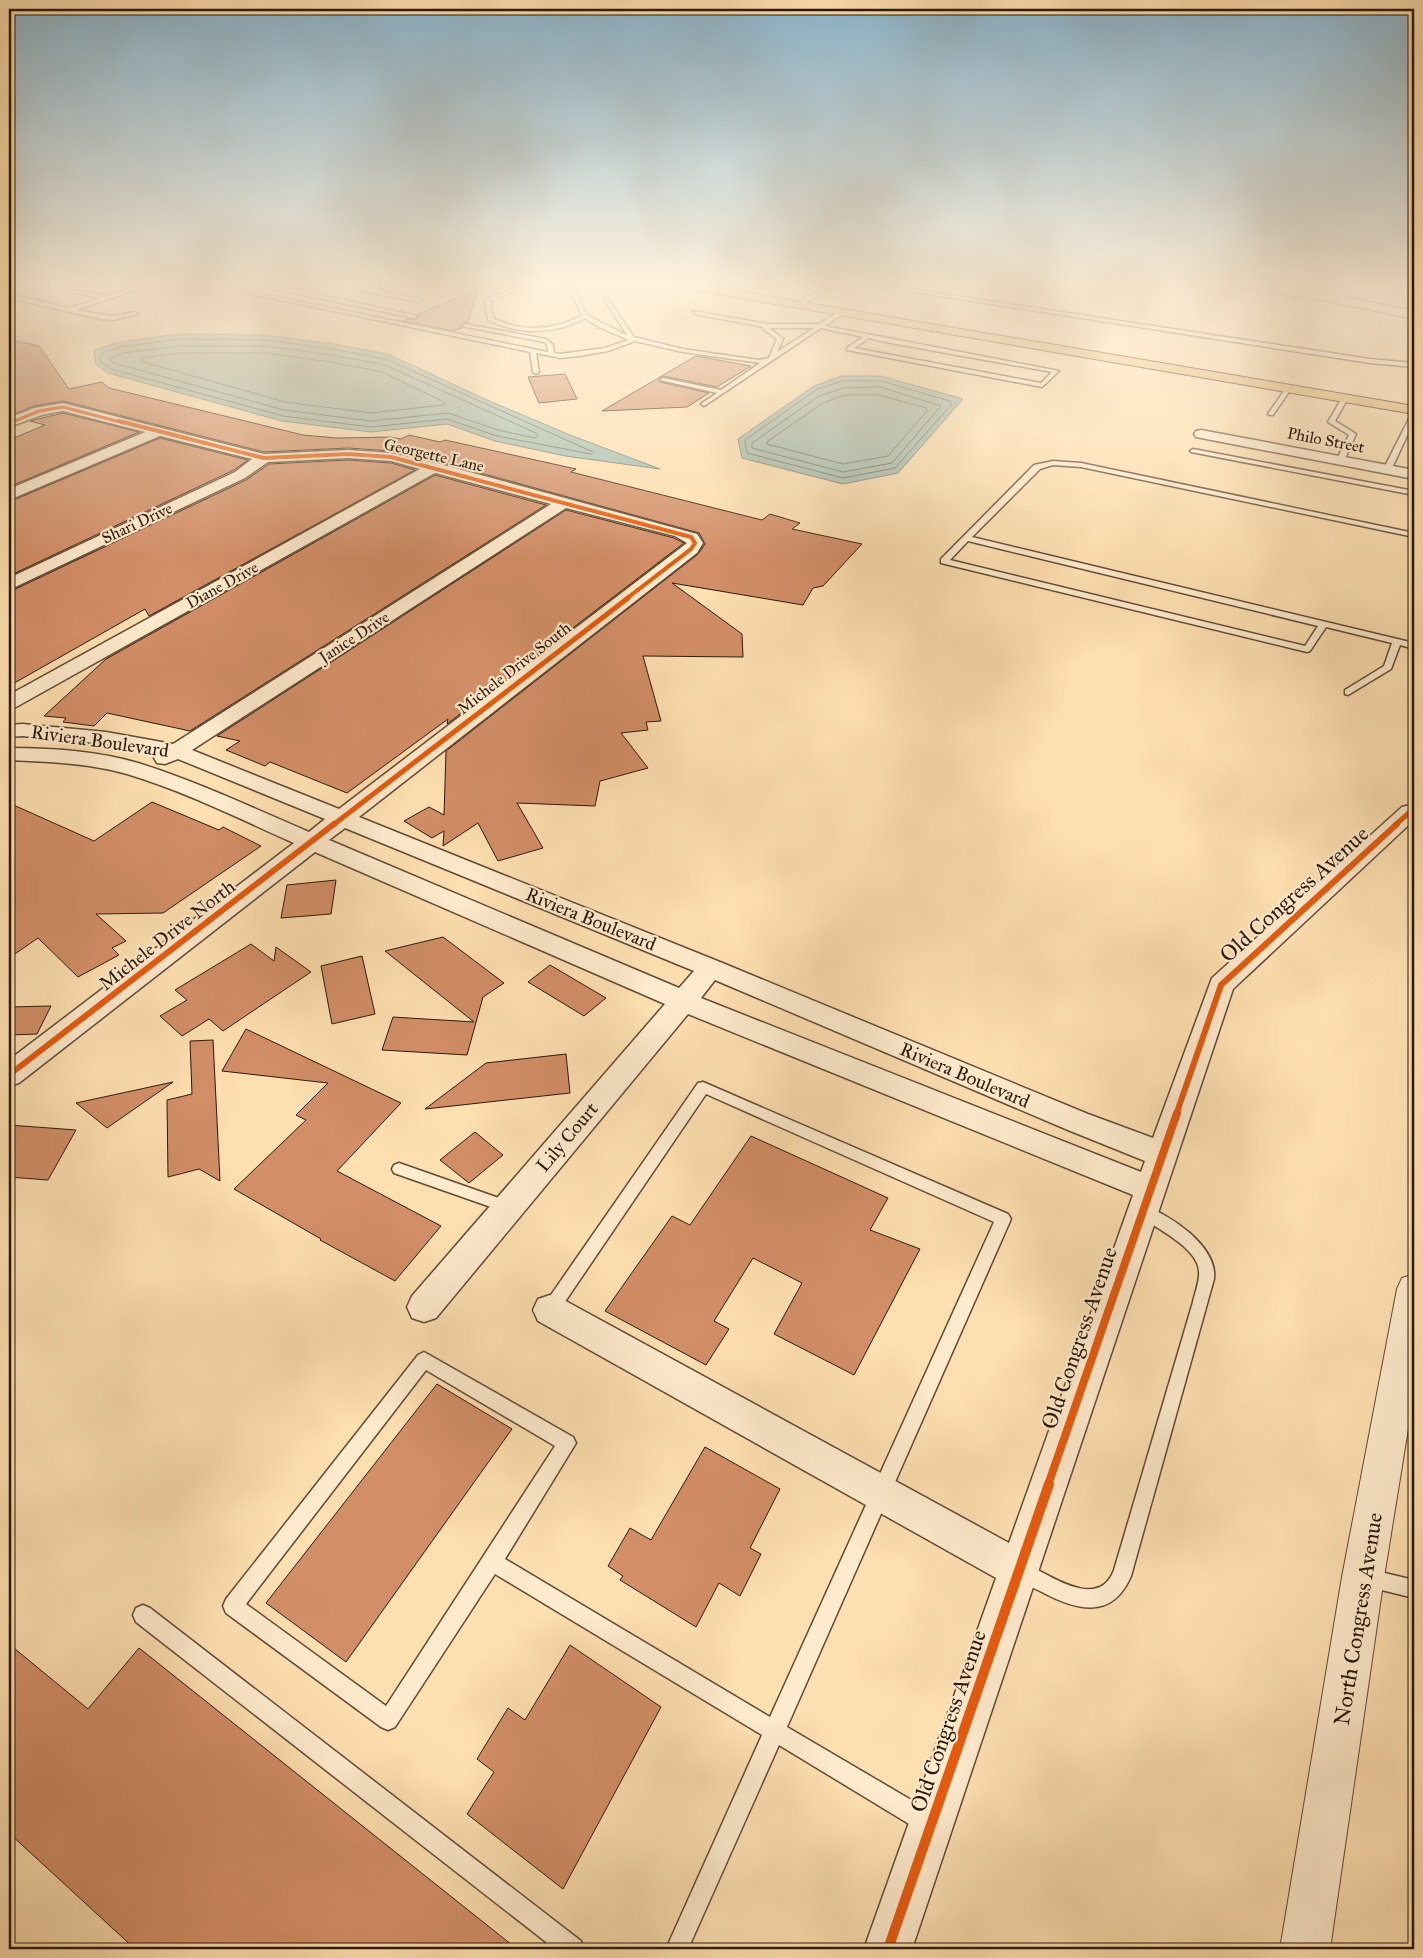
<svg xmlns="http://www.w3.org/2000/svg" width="1423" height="1958" font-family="'IM FELL Great Primer',serif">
	<rect width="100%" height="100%" fill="#fedfb0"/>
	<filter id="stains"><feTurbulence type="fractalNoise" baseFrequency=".004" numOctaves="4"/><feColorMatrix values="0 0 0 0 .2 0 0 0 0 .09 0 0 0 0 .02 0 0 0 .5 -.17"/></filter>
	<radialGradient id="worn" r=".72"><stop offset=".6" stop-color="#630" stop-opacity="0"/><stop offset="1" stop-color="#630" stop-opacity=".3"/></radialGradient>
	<!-- water -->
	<g fill="#a0bcaf" stroke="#717a6e">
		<path d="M179 334 265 335 334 344 388 354 487 400 570 435 660 469 565 456 495 441 447 424 371 432 282 421 108 373 96 365 94 350 120 342Z"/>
		<path d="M841 376H881L963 399 898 473 843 484 742 458 738 439 814 386Z"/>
	</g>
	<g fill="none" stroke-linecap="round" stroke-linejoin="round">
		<!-- shore -->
		<g stroke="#666a5e" stroke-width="1">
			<path d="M180 339 265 340 333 349 386 359 593 452 591 454 497 436 447 419 371 427 283 416 111 369 100 361 101 353 121 347Z"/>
			<path d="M180 346H265L332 355 385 365 536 433 538 436 535 438 498 430 448 413 371 421 284 410 114 363 109 359 123 353Z"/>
			<path d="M181 353H264L331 362 382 372 446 403 443 405 371 413 285 402 140 361 142 358Z"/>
			<path d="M842 381H881L950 401 952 404 895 468 843 478 747 453 745 440 816 390Z"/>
			<path d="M880 387 941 406 892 463 843 472 752 448V443L819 396 844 388Z"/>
			<path d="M845 395H879L926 408 927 411 888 456 843 464 767 444 768 441 823 403Z"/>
		</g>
	</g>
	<!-- building -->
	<g fill="#d28e67" stroke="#2b180c">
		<path d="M478 289 468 323 464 322 460 326 462 328 454 331 403 321 408 319 415 320 419 316 418 314Z"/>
		<path d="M9 339 39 346 69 389 102 382 109 388 303 435 337 438 390 437 401 439 409 435 440 442 445 440 576 469 571 472 762 520 770 514 800 523 792 529 862 544 823 586 813 588 803 605 672 583 742 634 743 657 643 656 661 721 646 722 648 730 621 733 648 768 600 781 595 806 517 803 543 848 498 861 478 823 443 846 444 831 432 838 404 821 429 807 444 815 446 751 698 554 705 544 699 533 440 462 391 451 348 448 264 452 63 401 34 406 9 416Z"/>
		<path d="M696 356 751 366 717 387 663 376 659 378 660 382 709 393 687 407 602 411Z"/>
		<path d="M565 374 577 399 539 403 528 377Z"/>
		<path d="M63 413 139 432 9 487V440L45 425 30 421Z"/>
		<path d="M160 438 248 460 234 470 9 576V502Z"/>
		<path d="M348 460 391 463 415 470 149 616 145 609 9 686V592L246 480 269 464Z"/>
		<path d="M435 475 546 505 190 731 107 713 94 726 63 722 66 718 44 716 106 659Z"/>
		<path d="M566 510 674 538 684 543 447 724 448 719 347 793 270 762 265 766 226 750 240 741 217 736Z"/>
		<path d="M152 802 219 830 223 827 261 846 163 913 96 914 126 941 112 948 119 955 78 977 38 938 9 958V803L94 841Z"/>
		<path d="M336 880 331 914 281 918 287 885Z"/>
		<path d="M443 937 504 983 483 997 467 1055 382 1050 393 1017 474 1022 385 951Z"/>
		<path d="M251 944 274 961 276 947 311 972 223 1031 209 1019 182 1036 160 1016 187 1000 175 990Z"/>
		<path d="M362 956 375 1014 332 1024 321 966Z"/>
		<path d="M550 965 606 998 584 1016 528 982Z"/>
		<path d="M51 1006 37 1034 9 1035V1007Z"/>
		<path d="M246 1029 401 1103 337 1171 441 1226 395 1281 320 1240 321 1239 234 1189 306 1120 296 1115 328 1083 222 1071Z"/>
		<path d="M213 1040 220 1181 199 1169 168 1177 167 1100 192 1094 190 1041Z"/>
		<path d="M566 1054 570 1093 425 1109 486 1063Z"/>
		<path d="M173 1082 107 1128 76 1103Z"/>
		<path d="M9 1125 76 1130 48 1180 9 1177Z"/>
		<path d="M475 1132 503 1155 469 1183 440 1160Z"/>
		<path d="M751 1136 888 1198 870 1230 920 1249 854 1375 774 1334 802 1283 753 1258 714 1321 729 1329 706 1365 605 1311 672 1216 690 1225Z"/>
		<path d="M437 1384 512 1429 346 1662 266 1603Z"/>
		<path d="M705 1447 780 1489 750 1548 761 1554 740 1596 719 1583 696 1627 620 1580 623 1576 608 1566 630 1528 651 1540Z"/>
		<path d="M9 1644 88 1709 139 1648 517 1949H135L9 1833Z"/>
		<path d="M570 1645 661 1707 563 1889 467 1814 494 1772 477 1759 508 1708 525 1720Z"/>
	</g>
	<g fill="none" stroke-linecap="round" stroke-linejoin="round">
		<defs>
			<g id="service">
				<path d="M33 284H43L106 296 145 284H153L76 310 113 316 135 312 138 314 113 320 100 319 9 298V294L70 308 100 298Z"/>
				<path d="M263 284H271L417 316 414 318 265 287 251 292 548 352 547 345 544 342 462 326 465 324 546 339 553 345 554 353 560 354 605 348 629 340 599 327 585 318C555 335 518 335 488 320L485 300 524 284H531L490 302 493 318C521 332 555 331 582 315L567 284H573L587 315 622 333 627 335 604 299H608L634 337 683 349 759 360 769 358 777 339 763 329V327L695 314 693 311 767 324H819L842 310 844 313 825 326 1059 371 1042 387 847 350V348L863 337 821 328 704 406 701 404 702 403 717 393 660 380 663 378 721 390 760 363 683 352 635 341 608 351 579 356 560 358 536 353 539 372 536 374 533 372 530 352 242 292ZM769 328H814L777 352 783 339ZM869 338 885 342 1052 372 1041 383 854 348Z"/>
				<path d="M321 284 364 287 423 300 420 302Z"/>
				<path d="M413 284 432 286 429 288Z"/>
				<path d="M830 284H837L800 306 795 305Z"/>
				<path d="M863 284H876L1370 359 1414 363V367L1370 363Z"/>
				<path d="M1394 284 1414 285V289Z"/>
				<path d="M1286 388 1291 389 1273 415H1269L1268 414Z"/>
				<path d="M1345 396 1348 398 1335 421 1356 434 1344 461 1340 463 1336 461 1349 435 1328 422 1342 398Z"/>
				<path d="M1414 413V421L1391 470 1384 472 1383 470 1411 415Z"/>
				<path d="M1193 449 1414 491V495L1191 452 1190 451Z"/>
				<path d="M1053 461 1081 463 1414 533V537L1081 467 1053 465 1040 469 972 537 1414 643V649L1400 645 1391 669 1348 695 1345 694V690L1384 666 1392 643 1326 627 1310 651 1307 652 941 563V559L1034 465ZM968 541 1318 626 1305 646 950 560Z"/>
				<path d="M703 1082 1008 1214 1011 1219 787 1727 935 1814 938 1822 935 1830 927 1833 919 1830 779 1745 688 1949H666L762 1735 495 1574 395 1727 388 1730 381 1727 226 1613 223 1606 226 1599 418 1355 424 1352 573 1437 576 1443 505 1559 770 1717 994 1222 706 1094 556 1315 550 1317 544 1315 542 1310 544 1305 698 1083ZM426 1370 555 1446 386 1706 246 1604Z"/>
				<path d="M399 1163 513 1203 515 1207 513 1211 508 1213 394 1173 392 1169 394 1165Z"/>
				<path d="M1142 1205C1169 1214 1218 1246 1214 1279L1131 1576C1112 1621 1075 1610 1040 1591 1030 1586 1017 1581 1013 1571L1015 1564 1022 1562C1046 1572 1098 1613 1114 1570L1193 1302C1195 1292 1200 1281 1199 1271 1198 1248 1155 1227 1137 1215L1135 1211 1137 1207Z"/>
				<path d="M1368 1569 1414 1580V1598L1361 1585 1359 1578 1361 1571Z"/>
				<path d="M143 1605 150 1608 581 1941 584 1949H555L136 1622 133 1615 136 1608Z"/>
			</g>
			<g id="minor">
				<path d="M63 403 264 454 348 450 391 453 440 464 697 534 703 543 697 553 359 817 720 962 1088 1114 1153 1138 1212 978 1402 807 1414 804V820L1233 989 912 1949H864L996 1578 538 1321 533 1310 538 1299 550 1295 562 1299 1009 1543 1133 1195 688 1014 436 1318 424 1322 412 1318 407 1307 412 1296 665 1004 315 852 19 1083 9 1086V1060L294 843C240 819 184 791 127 774 89 763 48 762 9 760V748C51 748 98 751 138 763 196 781 253 808 309 832L325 819 178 759 165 764 157 763 154 758 157 754 106 744 22 736 9 737V725L22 724 106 732 173 744 551 504 435 473 16 707 9 709V695L420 469 391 461 348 458 268 462 245 478 9 590V578L235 472 252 459 160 436 9 500V489L145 432 63 411 42 415 9 427V418L34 408ZM566 508 675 536 687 543 339 809 192 750ZM345 828 694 971 679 988 329 840ZM715 980 1068 1130 1145 1161 1141 1172 701 998Z"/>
				<path d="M1201 430 1414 470V479L1196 437 1194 434 1196 431Z"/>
			</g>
			<g id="tertiary">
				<path d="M1230 284C1292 283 1354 299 1414 311V319L1327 301 1236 287Z"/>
				<path d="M1414 1274V1392L1384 1577 1330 1949H1280L1342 1577 1397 1289 1402 1278Z"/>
			</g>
			<path id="primary" d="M670 284H696L1414 406V414L676 287Z"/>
		</defs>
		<!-- service casing -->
		<use href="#service" stroke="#604a35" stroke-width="3"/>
		<!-- minor casing -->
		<use href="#minor" stroke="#604a35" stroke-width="3"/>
		<!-- tertiary casing -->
		<use href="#tertiary" stroke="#604a35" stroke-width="2"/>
		<!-- primary casing -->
		<use href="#primary" stroke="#2b180c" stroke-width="2"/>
		<!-- service -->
		<use href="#service" fill="#feeacc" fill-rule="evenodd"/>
		<!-- minor -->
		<use href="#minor" fill="#feeacc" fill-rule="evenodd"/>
		<!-- tertiary -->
		<use href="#tertiary" fill="#feeacc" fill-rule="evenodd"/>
		<!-- primary -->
		<use href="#primary" fill="#efc078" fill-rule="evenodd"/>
		<defs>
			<path id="cycleway-far5" d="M10 423 39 411 63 407 124 423"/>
			<g id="cycleway-far4">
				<path d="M119 421 264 458 348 454 391 457 691 537 695 543 691 549 626 599"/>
				<path d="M9 423 13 421"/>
			</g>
			<g id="cycleway-far3">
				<path d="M333 825 628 598"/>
				<path d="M1395 825 1410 812 1414 811"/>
			</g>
			<g id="cycleway-far2">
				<path d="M9 1075 334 824"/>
				<path d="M1176 1115 1221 985 1397 824"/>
			</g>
			<path id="cycleway-far1" d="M1048 1485 1177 1113"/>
			<path id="cycleway" d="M888 1949 1049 1484"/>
		</defs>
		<!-- cycleway-far5 casing -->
		<use href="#cycleway-far5" stroke="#feeacc" stroke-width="4.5"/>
		<!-- cycleway-far4 casing -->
		<use href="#cycleway-far4" stroke="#feeacc" stroke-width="5.5"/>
		<!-- cycleway-far3 casing -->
		<use href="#cycleway-far3" stroke="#feeacc" stroke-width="8"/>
		<!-- cycleway-far2 casing -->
		<use href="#cycleway-far2" stroke="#feeacc" stroke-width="9"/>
		<!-- cycleway-far1 casing -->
		<use href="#cycleway-far1" stroke="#feeacc" stroke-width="11"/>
		<!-- cycleway casing -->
		<use href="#cycleway" stroke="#feeacc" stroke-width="13"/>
		<!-- cycleway-far5 -->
		<use href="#cycleway-far5" stroke="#e8590c" stroke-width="3"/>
		<!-- cycleway-far4 -->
		<use href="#cycleway-far4" stroke="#e8590c" stroke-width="4"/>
		<!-- cycleway-far3 -->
		<use href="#cycleway-far3" stroke="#e8590c" stroke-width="5"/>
		<!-- cycleway-far2 -->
		<use href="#cycleway-far2" stroke="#e8590c" stroke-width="6"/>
		<!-- cycleway-far1 -->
		<use href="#cycleway-far1" stroke="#e8590c" stroke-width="8"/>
		<!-- cycleway -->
		<use href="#cycleway" stroke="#e8590c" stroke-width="10"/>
	</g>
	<!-- sky -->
	<linearGradient id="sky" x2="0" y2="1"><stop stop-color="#8bb7d1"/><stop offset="0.51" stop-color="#fff1db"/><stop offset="1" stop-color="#fff1db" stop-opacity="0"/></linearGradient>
	<rect width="1423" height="558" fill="url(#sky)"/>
	<g text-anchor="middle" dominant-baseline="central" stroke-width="4.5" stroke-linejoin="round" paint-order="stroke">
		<!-- far-street labels -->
		<g font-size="16" fill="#2b180c" stroke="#feeacc">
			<text transform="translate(1326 440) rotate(11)">Philo Street</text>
			<text transform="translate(434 455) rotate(13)">Georgette Lane</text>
			<text transform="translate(137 523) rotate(-25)">Shari Drive</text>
			<text transform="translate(222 585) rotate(-29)">Diane Drive</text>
			<text transform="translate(354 637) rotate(-33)">Janice Drive</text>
			<text transform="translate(514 668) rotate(-38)">Michele Drive South</text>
		</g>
		<!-- street labels -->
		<g font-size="19" fill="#2b180c" stroke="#feeacc">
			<text transform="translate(100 741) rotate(8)">Riviera Boulevard</text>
			<text transform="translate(591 919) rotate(22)">Riviera Boulevard</text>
			<text transform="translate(167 935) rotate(-38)">Michele Drive North</text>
			<text transform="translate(965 1075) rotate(23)">Riviera Boulevard</text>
			<text transform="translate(567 1137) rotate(-50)">Lily Court</text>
		</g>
		<!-- near-street labels -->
		<g font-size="22" fill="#2b180c" stroke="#feeacc">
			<text transform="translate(1294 894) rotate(-42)">Old Congress Avenue</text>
			<text transform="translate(1079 1338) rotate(-71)">Old Congress Avenue</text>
			<text transform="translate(1358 1619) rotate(-81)">North Congress Avenue</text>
			<text transform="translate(948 1721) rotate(-71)">Old Congress Avenue</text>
		</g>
	</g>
	<!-- margin -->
	<rect width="1423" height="1958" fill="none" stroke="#fedfb0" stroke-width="30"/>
	<rect x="10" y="10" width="1403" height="1938" fill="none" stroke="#2b180c" stroke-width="2.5"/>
	<rect x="15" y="15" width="1393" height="1928" fill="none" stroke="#2b180c"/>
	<rect width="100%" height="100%" filter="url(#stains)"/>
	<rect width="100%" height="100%" fill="url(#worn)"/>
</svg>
